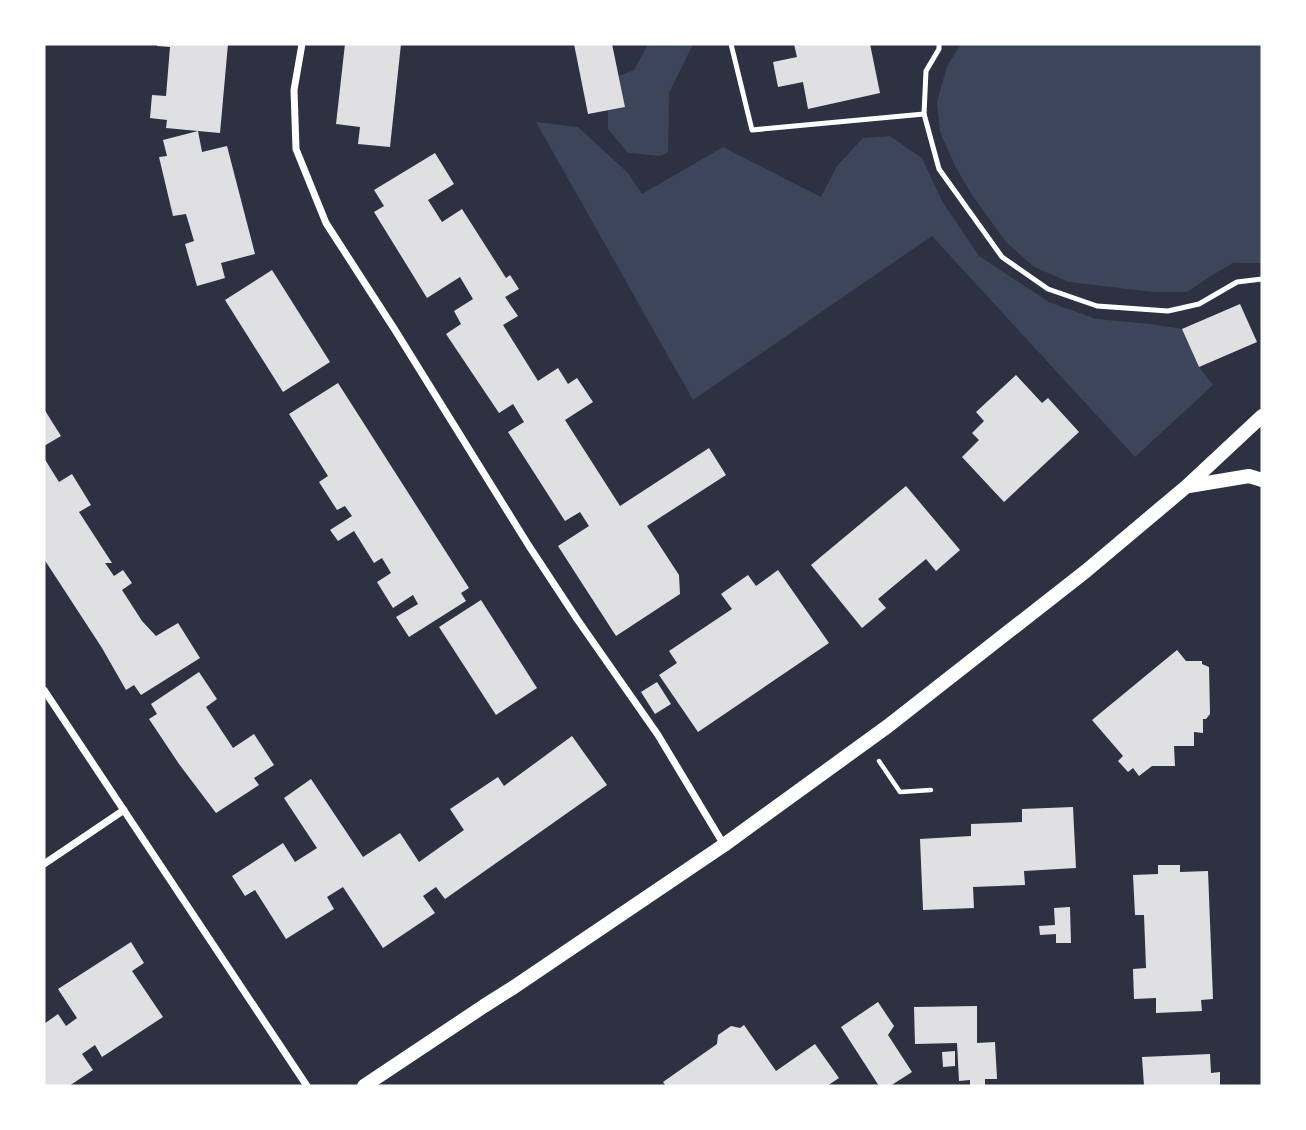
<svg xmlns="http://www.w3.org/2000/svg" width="1306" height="1130" font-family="'Sofia Sans Condensed',sans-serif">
	<rect width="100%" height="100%" fill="#2d3142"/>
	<!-- green -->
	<g fill="#3c4559">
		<path d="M648 44H693L669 93 668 152 661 156 628 153 608 129V110L625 106 619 76 634 70Z"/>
		<path d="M961 44H1262V263H1233L1211 276 1187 292H1153L1069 282 1034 267 1006 242 972 195 955 166 940 132 937 102 947 66Z"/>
		<path d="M536 122 578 127 628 173 642 194 723 147 821 197 837 166 863 138 890 136 922 158 942 201 979 256 1049 302 1096 319 1151 324 1182 329 1199 367 1213 385 1135 457 932 236 693 400Z"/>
	</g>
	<!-- building -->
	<g fill="#e0e0e3">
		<path d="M157 44H228L220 133 198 131 202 152 227 146 255 254 221 263 225 278 197 286 185 244 194 241 186 214 173 216 159 157 167 156 163 140 198 131 166 128 167 120 150 118 152 95 166 96 170 47 157 46Z"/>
		<path d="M345 44H401L390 147 358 144 360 127 336 124Z"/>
		<path d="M574 44H612L625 107 588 114Z"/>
		<path d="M794 44H870L880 93 808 109 803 82 778 87 773 62 797 57Z"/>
		<path d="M435 153 454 184 428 200 442 222 462 209 506 278 510 275 519 289 505 297 518 316 503 325 538 381 558 368 568 384 577 378 593 402 565 420 620 506 709 448 726 475 647 526 679 575 680 594 616 636 558 546 589 526 580 512 565 521 508 432 524 422 513 404 499 413 446 334 461 324 454 311 473 299 460 277 427 298 374 212 384 206 374 190Z"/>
		<path d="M272 270 330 362 283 392 225 300Z"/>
		<path d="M1240 304 1257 342 1199 367 1182 329Z"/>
		<path d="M1016 375 1042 403 1048 398 1079 432 1004 502 962 457 979 440 972 433 984 421 976 412Z"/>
		<path d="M338 383 469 588 461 593 466 601 409 637 396 617 418 604 413 595 393 608 377 582 391 573 382 558 374 563 354 531 338 541 330 530 352 516 345 506 337 510 319 482 328 476 289 414Z"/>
		<path d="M44 409 61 436 44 446Z"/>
		<path d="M44 458 59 482 72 474 91 505 79 512 112 563H105L114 576 123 570 132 583 122 590 142 621 156 636 178 623 200 658 141 695 134 685 126 690 102 648 44 559Z"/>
		<path d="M906 486 960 550 936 571 926 559 878 599 886 608 862 628 811 565Z"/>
		<path d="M778 570 829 643 698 732 659 675 677 663 669 651 732 609 721 594 748 575 756 586Z"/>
		<path d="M481 600 537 688 496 715 439 627Z"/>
		<path d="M1177 650 1186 661H1202V664L1209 667 1210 714 1206 719H1203V733L1194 732V746H1174L1175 766H1152L1139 776 1133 768 1128 772 1118 761 1123 756 1092 720Z"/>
		<path d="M199 672 217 699 206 707 233 748 254 734 274 765 254 778 259 785 216 813 179 764 149 719 157 714 151 704Z"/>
		<path d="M657 682 671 704 655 714 641 692Z"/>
		<path d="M572 736 607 785 445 899 436 887 423 896 435 913 383 948 343 887 327 897 334 909 286 939 255 890 245 896 232 876 283 843 295 862 317 848 284 798 311 779 363 857 400 833 419 862 464 830 450 809 498 777 504 786Z"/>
		<path d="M1073 807 1076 868 1024 871 1025 885 973 887 974 908 923 910 920 839 971 836V824L1022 822V809Z"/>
		<path d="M1158 865H1180V872L1208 871 1213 999 1201 1000 1202 1011 1156 1013V998L1134 999 1133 969 1146 968 1144 915H1135L1133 875 1158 874Z"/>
		<path d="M1070 907 1071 943H1056V934L1040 935 1039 926 1055 925 1054 908Z"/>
		<path d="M131 942 144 963 132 971 163 1017 102 1057 95 1045 82 1054 93 1070 69 1086H44V1024L58 1014 66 1026 77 1018 58 989Z"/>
		<path d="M878 1002 894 1026 888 1035 912 1072 890 1086H879L841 1027Z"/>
		<path d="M977 1006V1043L995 1042 997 1079H985V1086H970V1080L959 1081 957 1043 915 1044 914 1007Z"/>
		<path d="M744 1025 776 1071 815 1044 839 1078 827 1086H666L663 1082 717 1044 718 1035 731 1026 740 1028Z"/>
		<path d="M955 1051V1066L943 1067 942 1052Z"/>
		<path d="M1210 1054 1211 1073 1220 1072V1086H1144L1142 1057Z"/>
	</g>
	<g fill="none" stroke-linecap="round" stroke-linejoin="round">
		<!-- path -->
		<path stroke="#fff" stroke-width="4.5" d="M879 761 900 792 931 790"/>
		<!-- service -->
		<g stroke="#fff" stroke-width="5">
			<path d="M731 44 752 130 924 114"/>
			<path d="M939 44V49L926 71 924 114 939 169 1002 257 1048 289 1097 306 1168 311 1199 304 1237 282 1262 279"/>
		</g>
		<!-- minor -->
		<g stroke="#fff" stroke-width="7">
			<path d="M302 44 294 90 296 149 326 223 395 330 529 546 577 619 658 735 724 845"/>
			<path d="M44 690 307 1086"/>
			<path d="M44 864 124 810"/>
		</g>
		<!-- secondary -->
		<g stroke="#fff" stroke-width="14">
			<path d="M1189 486 1249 476 1262 480"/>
			<path d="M364 1086 484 1006 514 987 724 845 888 726 1086 571 1187 486 1262 416"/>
		</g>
	</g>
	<!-- border -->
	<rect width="1306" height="1130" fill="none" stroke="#ffffff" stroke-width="91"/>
</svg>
